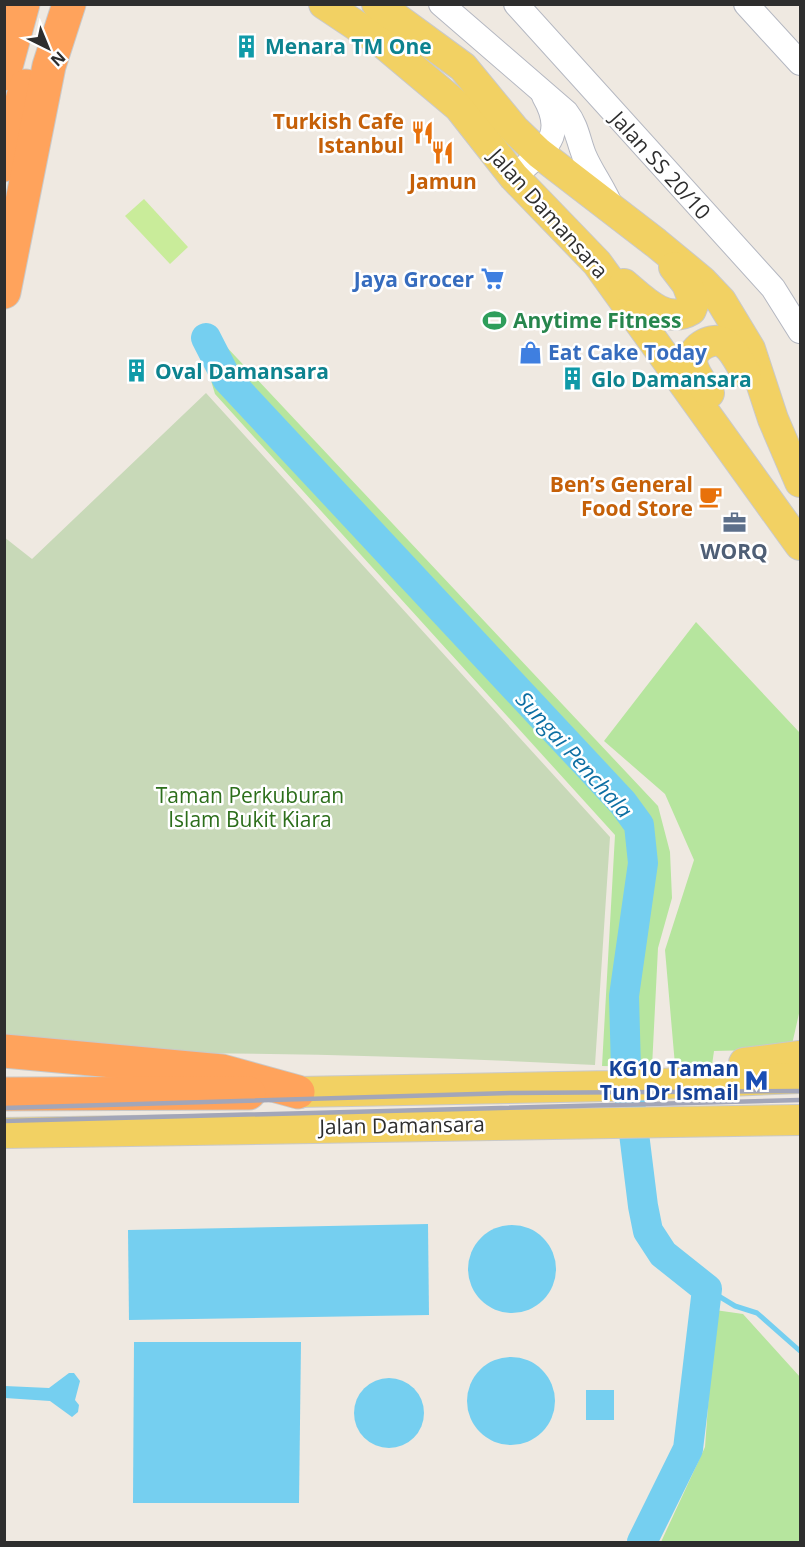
<svg xmlns="http://www.w3.org/2000/svg" width="805" height="1547" font-family="'Open Sans',sans-serif">
	<rect width="100%" height="100%" fill="#efe9e1"/>
	<!-- green -->
	<g fill="#b6e59e">
		<path d="M221 341 658 806 670 852 672 898 658 948 652 1067 602 1066 615 835 215 394 204 357Z"/>
		<path d="M696 622 800 733V1009L791 1049 714 1051 712 1065H675L665 950 694 860 665 794 604 741Z"/>
		<path d="M715 1310 743 1314 800 1377V1542H661L705 1447Z"/>
	</g>
	<!-- cemetery -->
	<path fill="#c8d9b8" d="M206 393 610 837 595 1065C399 1055 201 1050 5 1055L4 537 32 559Z"/>
	<!-- pitch -->
	<path fill="#c9ec9a" d="M144 199 188 247 170 264 125 216Z"/>
	<!-- water -->
	<g fill="#75cff0">
		<path d="M428 1224 429 1315 129 1320 128 1230Z"/>
		<circle cx="512" cy="1269" r="44"/>
		<path d="M134 1342H301L299 1503H133Z"/>
		<circle cx="511" cy="1401" r="44"/>
		<path d="M69 1373H74L80 1381 75 1400 79 1405 78 1412 72 1417 50 1401 5 1398V1386L49 1388Z"/>
		<circle cx="389" cy="1413" r="35"/>
		<rect x="586" y="1390" width="28" height="30"/>
	</g>
	<g fill="none" stroke-linecap="round" stroke-linejoin="round">
		<!-- stream -->
		<path stroke="#75cff0" stroke-width="5" d="M707 1289 735 1306 757 1313 800 1351"/>
		<!-- river -->
		<path stroke="#75cff0" stroke-width="30" d="M206 338 227 379 623 803 639 825 643 863 624 996 626 1069 643 1206 648 1231 663 1254 707 1289 688 1449 642 1542"/>
		<defs>
			<g id="minor">
				<path d="M441 4 566 112C577 126 578 140 584 155 592 174 605 190 612 209"/>
				<path d="M516 4 773 288 800 331"/>
				<path d="M746 4 800 63"/>
				<path d="M514 177C543 149 568 138 544 96"/>
			</g>
			<g id="major">
				<path d="M324 4 384 44 459 107 514 177 597 263 800 545"/>
				<path d="M377 4 463 67 514 129 539 153 656 243 702 281 721 301 750 349 773 419 800 482"/>
				<path d="M624 284C643 300 666 325 691 310L694 302 687 284 674 267"/>
				<path d="M709 393C703 384 692 372 692 360 693 347 713 336 724 343 734 349 740 364 746 373"/>
				<path d="M744 1063 800 1056"/>
				<path d="M298 1092 610 1086 800 1078"/>
				<path d="M4 1133 800 1120"/>
			</g>
			<g id="highway">
				<path d="M4 74 23 4"/>
				<path d="M4 165 26 86"/>
				<path d="M4 292 49 66 69 4"/>
				<path d="M4 1051 222 1071 298 1092"/>
				<path d="M4 1094 249 1093"/>
			</g>
		</defs>
		<!-- minor casing -->
		<use href="#minor" stroke="#b4b7c1" stroke-width="26"/>
		<!-- major casing -->
		<use href="#major" stroke="#c9c9c9" stroke-width="32"/>
		<!-- highway casing -->
		<use href="#highway" stroke="#c9c9c9" stroke-width="35"/>
		<!-- minor -->
		<use href="#minor" stroke="#fff" stroke-width="24"/>
		<!-- major -->
		<use href="#major" stroke="#f2d163" stroke-width="30"/>
		<!-- highway -->
		<use href="#highway" stroke="#ffa35c" stroke-width="33"/>
		<!-- rail -->
		<g stroke="#a3a6b8" stroke-width="4.5">
			<path d="M4 1108 512 1093 800 1091"/>
			<path d="M4 1121 800 1100"/>
		</g>
	</g>
	<!-- icons -->
	<defs>
		<symbol id="building-bare" viewBox="-9 -9 18 18"><path d="M-4-6H4V6H1V3H-1V6H-4ZM-2.5-4.3h1.7v1.8h-1.7ZM.8-4.3h1.7v1.8H.8ZM-2.5-1h1.7V.8h-1.7ZM.8-1h1.7V.8H.8Z" fill="#0f9aa8" stroke="#fff" stroke-width="2.5" paint-order="stroke"/></symbol>
		<symbol id="restaurant-bare" viewBox="-9 -9 18 18"><path d="M-5-6h1v4h1v-4h1v4h1v-4h1v5L-1.5 .5V6h-2V.5L-5-1ZM5-6V6H3V1.5H1.5Q1.5-4 5-6Z" fill="#e8710a" stroke="#fff" stroke-width="2.5" paint-order="stroke"/></symbol>
		<symbol id="supermarket-bare" viewBox="-9 -9 18 18"><path d="M-6-5.5h2.5l.6 2H6L4.5 2H-2.5L-4.4-4H-6ZM-1.5 3.2a1.3 1.3 0 1 0 .1 0ZM3 3.2a1.3 1.3 0 1 0 .1 0Z" fill="#3f7fe0" stroke="#fff" stroke-width="2.5" paint-order="stroke"/></symbol>
		<symbol id="stadium-bare" viewBox="-9 -9 18 18"><path d="M0-5a6.5 5 0 1 0 0 10a6.5 5 0 1 0 0-10ZM-3.5-1.8h7v3.6h-7Z" fill="#2e9e5b" stroke="#fff" stroke-width="2.5" paint-order="stroke"/></symbol>
		<symbol id="shop-bare" viewBox="-9 -9 18 18"><path d="M-5-2.5h2.3a2.7 3.5 0 0 1 5.4 0H5L5.5 6h-11ZM-1.5-2.5h3a1.5 2.3 0 0 0-3 0Z" fill="#3f7fe0" stroke="#fff" stroke-width="2.5" paint-order="stroke"/></symbol>
		<symbol id="cafe-bare" viewBox="-9 -9 18 18"><path d="M-5.5-4.5H6V0H3Q3 3.5 0 3.5H-2.5Q-5.5 3.5-5.5 0ZM3-3.2v2h1.7v-2ZM-6 4.5H4V6H-6Z" fill="#e8710a" stroke="#fff" stroke-width="2.5" paint-order="stroke"/></symbol>
		<symbol id="office-bare" viewBox="-9 -9 18 18"><path d="M-6-3h4V-5.5h4V-3h4V5H-6ZM-1-4.5V-3h2v-1.5ZM-6 0V1H6V0Z" fill="#5c6f8a" stroke="#fff" stroke-width="2.5" paint-order="stroke"/></symbol>
		<symbol id="metro-bare" viewBox="-9 -9 18 18"><path d="M-5.5 5V-5H-3L0 0L3-5H5.5V5H3V-.5L0 4L-3-.5V5Z" fill="#1a4fb4" stroke="#fff" stroke-width="2.5" paint-order="stroke"/></symbol>
	</defs>
	<g fill-rule="evenodd">
		<use href="#building-bare" x="230" y="30" width="33" height="33"/>
		<use href="#restaurant-bare" x="406" y="116" width="33" height="33"/>
		<use href="#restaurant-bare" x="426" y="136" width="33" height="33"/>
		<use href="#supermarket-bare" x="476" y="262" width="33" height="33"/>
		<use href="#stadium-bare" x="478" y="304" width="33" height="33"/>
		<use href="#shop-bare" x="514" y="336" width="33" height="33"/>
		<use href="#building-bare" x="120" y="354" width="33" height="33"/>
		<use href="#building-bare" x="556" y="362" width="33" height="33"/>
		<use href="#cafe-bare" x="694" y="480" width="33" height="33"/>
		<use href="#office-bare" x="718" y="506" width="33" height="33"/>
		<use href="#metro-bare" x="740" y="1064" width="33" height="33"/>
	</g>
	<g text-anchor="middle" dominant-baseline="central" stroke-width="5" stroke-linejoin="round" paint-order="stroke">
		<!-- culture labels -->
		<g font-size="21" font-weight="bold" fill="#0d838f" stroke="#fff" text-anchor="start">
			<text x="265" y="46">Menara TM One</text>
			<text x="155" y="371">Oval Damansara</text>
			<text x="591" y="379">Glo Damansara</text>
		</g>
		<!-- food labels -->
		<g font-size="21" font-weight="bold" fill="#c56008" stroke="#fff" text-anchor="end">
			<text x="404" y="121">Turkish Cafe<tspan x="404" dy="24">Istanbul</tspan></text>
			<text x="443" y="181" text-anchor="middle">Jamun</text>
			<text x="693" y="484">Ben’s General<tspan x="693" dy="24">Food Store</tspan></text>
		</g>
		<!-- street labels -->
		<g font-size="21" fill="#2e2e2e" stroke="#fff">
			<text transform="translate(661 165) rotate(48)">Jalan SS 20/10</text>
			<text transform="translate(549 213) rotate(48)">Jalan Damansara</text>
			<text transform="translate(402 1125) rotate(-1)">Jalan Damansara</text>
		</g>
		<!-- shop labels -->
		<g font-size="21" font-weight="bold" fill="#366cbe" stroke="#fff" text-anchor="end">
			<text x="474" y="279">Jaya Grocer</text>
			<text x="548" y="352" text-anchor="start">Eat Cake Today</text>
		</g>
		<!-- leisure labels -->
		<g font-size="21" font-weight="bold" fill="#27864d" stroke="#fff" text-anchor="start">
			<text x="513" y="320">Anytime Fitness</text>
		</g>
		<!-- service labels -->
		<g font-size="21" font-weight="bold" fill="#4e5e75" stroke="#fff">
			<text x="734" y="551">WORQ</text>
		</g>
		<!-- park labels -->
		<g font-size="21" fill="#2c6e1b" stroke="#fff">
			<text x="250" y="795">Taman Perkuburan<tspan x="250" dy="24">Islam Bukit Kiara</tspan></text>
		</g>
		<!-- transit labels -->
		<g font-size="21" font-weight="bold" fill="#164399" stroke="#fff" text-anchor="end">
			<text x="739" y="1068">KG10 Taman<tspan x="739" dy="24">Tun Dr Ismail</tspan></text>
		</g>
		<!-- water labels -->
		<g font-size="22" font-style="italic" fill="#0d6fa3" stroke="#fff">
			<text transform="translate(575 754) rotate(48)">Sungai Penchala</text>
		</g>
	</g>
	<!-- border -->
	<rect width="805" height="1547" fill="none" stroke="#2e2e2e" stroke-width="12"/>
	<!-- north arrow -->
	<g transform="translate(48 48) rotate(137)" stroke="#ffffff" stroke-width="4.5" paint-order="stroke">
	<path d="M0-4.5L10 22L0 15L-10 22Z" fill="#2e2e2e"/>
	<text y="-9" font-size="16" font-weight="bold" text-anchor="middle" fill="#2e2e2e">N</text>
	</g>
</svg>
